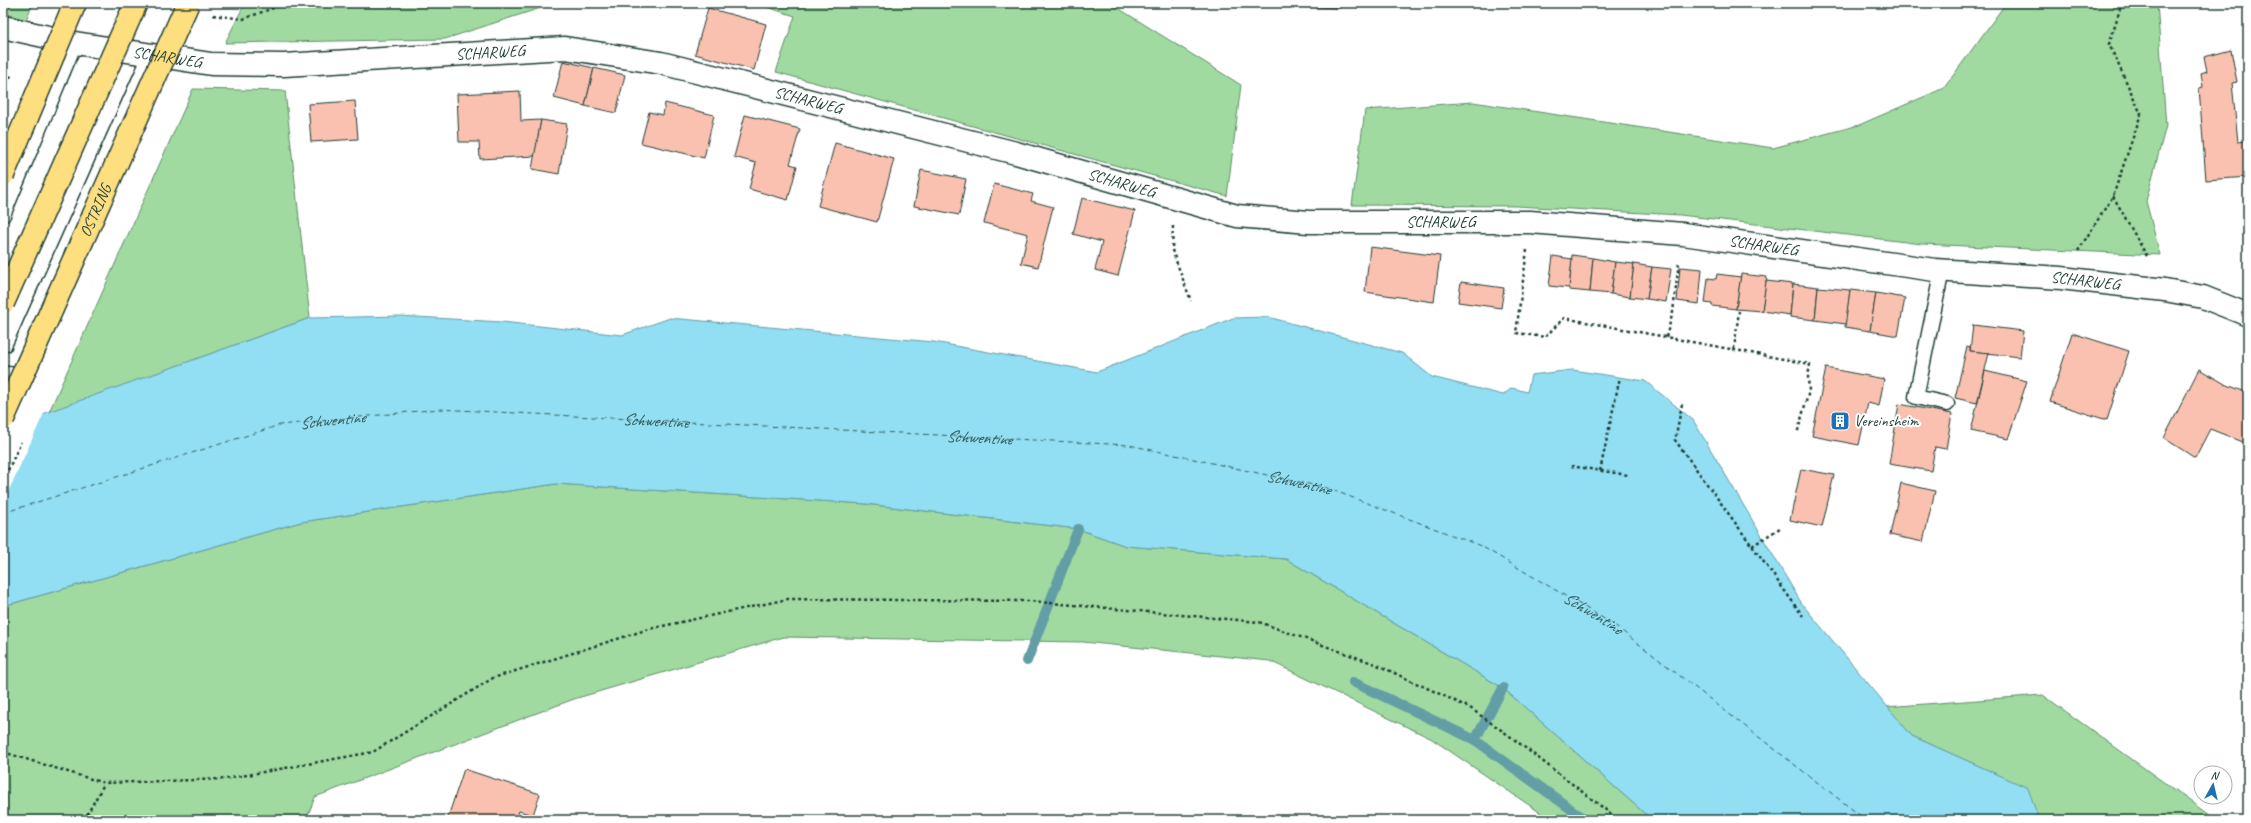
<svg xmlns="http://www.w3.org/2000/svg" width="2251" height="823" font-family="Caveat,sans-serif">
	<rect width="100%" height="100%" fill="#fff"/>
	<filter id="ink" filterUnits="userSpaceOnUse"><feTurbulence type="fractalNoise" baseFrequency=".025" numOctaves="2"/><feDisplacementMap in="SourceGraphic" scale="8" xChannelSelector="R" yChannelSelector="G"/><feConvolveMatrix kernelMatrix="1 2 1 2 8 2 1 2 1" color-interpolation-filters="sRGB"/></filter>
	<g filter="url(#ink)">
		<!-- green -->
		<g fill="#a0daa0" stroke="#608c6a">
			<path d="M3 3H33L26 20 3 13Z"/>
			<path d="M245 3H556L445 39 225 43Z"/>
			<path d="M754 3H1110L1241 85 1227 196 776 72 795 16Z"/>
			<path d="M2006 3H2157L2166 126 2146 201 2160 255 1922 244 1680 215 1516 206 1352 205 1365 110 1473 102 1773 148 1859 125 1944 88Z"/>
			<path d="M193 89 285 91 310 318 49 412Z"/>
			<path d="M556 484 866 504 1078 529 1126 546 1286 559 1503 688 1652 820H1551L1432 739 1270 661 1083 642 783 637 574 699 315 797 306 820H3V606L301 522Z"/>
			<path d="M2043 695 2216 820H2039L2027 788 1912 736 1886 707Z"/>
		</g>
		<!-- water -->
		<path fill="#92def2" stroke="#649ea6" d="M400 316 502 322 622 335 670 318 934 342 1097 372 1233 318 1268 317 1402 353 1432 377 1503 395 1512 388 1527 392 1531 375 1572 370 1645 381 1693 420 1802 604 1912 736 2028 788 2039 820H1652L1503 688 1286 559 1126 546 1078 529 866 504 556 484 301 522 3 606V424L20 422 310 318Z"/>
		<!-- pier -->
		<path fill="#fff" d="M45 411 3 503V422L19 420Z"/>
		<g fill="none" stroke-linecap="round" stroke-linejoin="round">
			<!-- stream -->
			<g stroke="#649ea6" stroke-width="10">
				<path d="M1027 661 1078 529"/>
				<path d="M1353 682 1475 740 1586 820"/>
				<path d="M1475 740 1503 688"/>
			</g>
			<!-- ferry -->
			<path stroke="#365d5a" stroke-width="1" stroke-dasharray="5 4" stroke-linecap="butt" id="s1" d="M3 513 280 425 439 409 1129 445 1327 488 1481 546 1613 624 1866 820"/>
		</g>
		<!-- building -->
		<g fill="#fac1b0" stroke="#1f3d34">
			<path d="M1238 3H1289V6Z"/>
			<path d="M1289 3H1340V8L1289 6Z"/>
			<path d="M708 8 766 24 754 70 695 54Z"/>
			<path d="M2231 50 2237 82 2232 83 2238 142 2246 141 2248 177 2206 180 2199 88 2203 87 2201 73 2207 71 2204 57Z"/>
			<path d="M563 61 594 68 585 106 554 98Z"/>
			<path d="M594 68 625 75 616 113 585 106Z"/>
			<path d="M520 91 521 121 541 120 535 156 480 159 479 142H459L457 94Z"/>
			<path d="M355 101 358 139 311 142 308 104Z"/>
			<path d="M665 103 714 115 704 158 641 143 649 112 663 115Z"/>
			<path d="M745 115 800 129 790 164 797 166 788 200 749 189 756 163 734 157Z"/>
			<path d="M541 120 567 124 559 174 532 169Z"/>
			<path d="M835 143 894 159 877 222 818 206Z"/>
			<path d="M921 170 966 179 959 215 914 206Z"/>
			<path d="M994 184 1033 194 1031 201 1053 207 1038 267 1021 263 1028 234 984 223Z"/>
			<path d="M1082 198 1135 211 1118 276 1095 270 1102 242 1073 234Z"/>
			<path d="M1370 247 1440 256 1434 302 1365 292Z"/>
			<path d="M1572 255 1593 258 1590 292 1569 290Z"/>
			<path d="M1553 256 1572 259 1569 288 1549 286Z"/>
			<path d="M1593 258 1615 262 1611 294 1590 292Z"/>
			<path d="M1615 262 1634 264 1630 297 1611 294Z"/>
			<path d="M1634 264 1652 267 1647 299 1630 297Z"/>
			<path d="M1652 267 1671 269 1666 302 1647 299Z"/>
			<path d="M1680 267 1702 269 1699 304 1677 301Z"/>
			<path d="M1717 274 1741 277 1736 309 1712 306V304L1705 303 1708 278 1716 279Z"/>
			<path d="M1741 274 1767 277 1762 311 1736 309Z"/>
			<path d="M1766 281 1793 284 1790 315 1762 311Z"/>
			<path d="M1461 282 1504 288 1501 308 1458 302Z"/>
			<path d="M1793 284 1818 287 1815 320 1790 317Z"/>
			<path d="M1818 287 1850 290 1846 324 1815 320Z"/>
			<path d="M1850 290 1876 293 1870 331 1845 327Z"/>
			<path d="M1876 293 1905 298 1898 336 1870 331Z"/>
			<path d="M1973 325 2023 331 2020 357 1970 351Z"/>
			<path d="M2072 333 2129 351 2107 420 2050 402Z"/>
			<path d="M1967 346 1970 347V351L1989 353 1977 403 1955 398Z"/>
			<path d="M1826 368 1884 379 1879 406 1868 403 1859 445 1812 436Z"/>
			<path d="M2199 369 2225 384 2248 393V444L2210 429 2195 458 2164 438Z"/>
			<path d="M1985 371 2027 381 2008 439 1971 431Z"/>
			<path d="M1899 404 1952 414 1946 449 1935 447 1931 471 1889 464Z"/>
			<path d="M1801 469 1834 475 1822 527 1790 520Z"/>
			<path d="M1901 483 1935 491 1923 542 1890 535Z"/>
			<path d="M464 769 540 794 533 815 519 811 516 820H447Z"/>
		</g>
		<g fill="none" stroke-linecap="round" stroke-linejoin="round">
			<defs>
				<g id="service">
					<path d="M3 215 75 43"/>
					<path d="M1942 270 1916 397 1947 404"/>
					<path d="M3 358 15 359 150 56"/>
				</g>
				<g id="minor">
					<path id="s2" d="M3 27 75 43 211 64 284 65 565 48 661 63 1016 153 1237 216 1309 222H1530L1683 234 1935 270 2061 278 2165 290 2203 297 2248 315"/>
				</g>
			</defs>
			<!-- service casing -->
			<use href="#service" stroke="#1f3d34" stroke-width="17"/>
			<!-- minor casing -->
			<use href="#minor" stroke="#1f3d34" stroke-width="25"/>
			<!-- path -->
			<g stroke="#1f3d34" stroke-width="2.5" stroke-dasharray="3 3" stroke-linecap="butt">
				<path d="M213 15 243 19 287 3"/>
				<path d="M2113 196 2148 258"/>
				<path d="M1173 226 1172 250 1191 301"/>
				<path d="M1527 250 1516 333 1545 337 1564 318 1810 364 1808 377 1809 391 1797 434"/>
				<path d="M2078 251 2113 196 2141 114 2109 44 2122 3"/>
				<path d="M1666 337 1673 312 1679 262"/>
				<path d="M1734 349 1739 311"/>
				<path d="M1682 404 1675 440 1803 616"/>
				<path d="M1571 466 1628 475"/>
				<path d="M1600 471 1620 377"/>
				<path d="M1752 546 1780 528"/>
				<path d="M3 752 104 783 225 779 373 752 493 678 649 629 788 599 1029 601 1259 622 1375 664 1470 708 1511 737 1619 820"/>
				<path d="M84 820 104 784"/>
			</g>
			<!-- service -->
			<use href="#service" stroke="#fff" stroke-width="14"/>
			<!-- minor -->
			<use href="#minor" stroke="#fff" stroke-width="22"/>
			<defs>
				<g id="trunk-bridge">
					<path d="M3 175 75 3"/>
					<path d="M3 303 136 3"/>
					<path id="s3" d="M3 419 188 3"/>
				</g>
			</defs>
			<!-- trunk-bridge casing -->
			<use href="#trunk-bridge" stroke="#1f3d34" stroke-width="25" stroke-linecap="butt"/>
			<!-- path-bridge -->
			<g stroke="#1f3d34" stroke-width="2.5" stroke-dasharray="3 3" stroke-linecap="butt">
				<path d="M3 95 11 75"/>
				<path d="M3 481 21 442"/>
			</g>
			<!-- trunk-bridge -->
			<use href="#trunk-bridge" stroke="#fedf80" stroke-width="22"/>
		</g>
	</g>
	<!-- icons -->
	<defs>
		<symbol id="building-square" viewBox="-11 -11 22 22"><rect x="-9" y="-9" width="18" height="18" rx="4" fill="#1f6fb2" stroke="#fff"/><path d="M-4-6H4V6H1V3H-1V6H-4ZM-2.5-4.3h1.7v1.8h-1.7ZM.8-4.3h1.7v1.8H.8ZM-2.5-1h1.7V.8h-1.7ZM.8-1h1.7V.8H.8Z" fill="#fff"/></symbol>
	</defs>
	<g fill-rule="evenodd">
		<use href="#building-square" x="1829" y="410" width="22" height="22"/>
	</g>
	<g text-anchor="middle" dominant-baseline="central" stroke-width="4" stroke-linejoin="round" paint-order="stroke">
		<!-- street labels -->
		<g font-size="16" fill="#1f3d34" stroke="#fff">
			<text stroke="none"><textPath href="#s2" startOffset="491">SCHARWEG</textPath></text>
			<text stroke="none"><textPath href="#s2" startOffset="167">SCHARWEG</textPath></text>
			<text stroke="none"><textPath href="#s2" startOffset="815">SCHARWEG</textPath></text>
			<text stroke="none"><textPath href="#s2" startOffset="1139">SCHARWEG</textPath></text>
			<text stroke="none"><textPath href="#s3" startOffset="228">OSTRING</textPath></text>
			<text stroke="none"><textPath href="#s2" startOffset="1463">SCHARWEG</textPath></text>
			<text stroke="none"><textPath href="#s2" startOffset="1787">SCHARWEG</textPath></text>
			<text stroke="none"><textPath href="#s2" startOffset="2111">SCHARWEG</textPath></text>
		</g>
		<!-- poi labels -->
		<g font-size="16" fill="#1f3d34" stroke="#fff" text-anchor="start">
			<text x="1854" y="421">Vereinsheim</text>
		</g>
		<!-- water labels -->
		<g font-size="17" font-style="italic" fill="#365d5a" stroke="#fff">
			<text stroke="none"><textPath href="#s1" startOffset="343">Schwentine</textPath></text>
			<text stroke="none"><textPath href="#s1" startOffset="667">Schwentine</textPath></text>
			<text stroke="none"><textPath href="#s1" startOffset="991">Schwentine</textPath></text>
			<text stroke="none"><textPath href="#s1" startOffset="1315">Schwentine</textPath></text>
			<text stroke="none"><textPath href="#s1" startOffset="1639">Schwentine</textPath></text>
		</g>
	</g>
	<!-- margin -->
	<rect width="2251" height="823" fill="none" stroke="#fff" stroke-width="16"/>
	<rect x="8" y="8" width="2235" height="807" fill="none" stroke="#1f3d34" stroke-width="1.5" filter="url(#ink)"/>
	<!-- north arrow -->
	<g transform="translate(2213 785) rotate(8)"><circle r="19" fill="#ffffff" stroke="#a5b1ae"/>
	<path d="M0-3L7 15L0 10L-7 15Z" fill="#1f6fb2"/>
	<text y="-6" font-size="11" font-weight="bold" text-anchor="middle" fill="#1f3d34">N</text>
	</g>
</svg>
